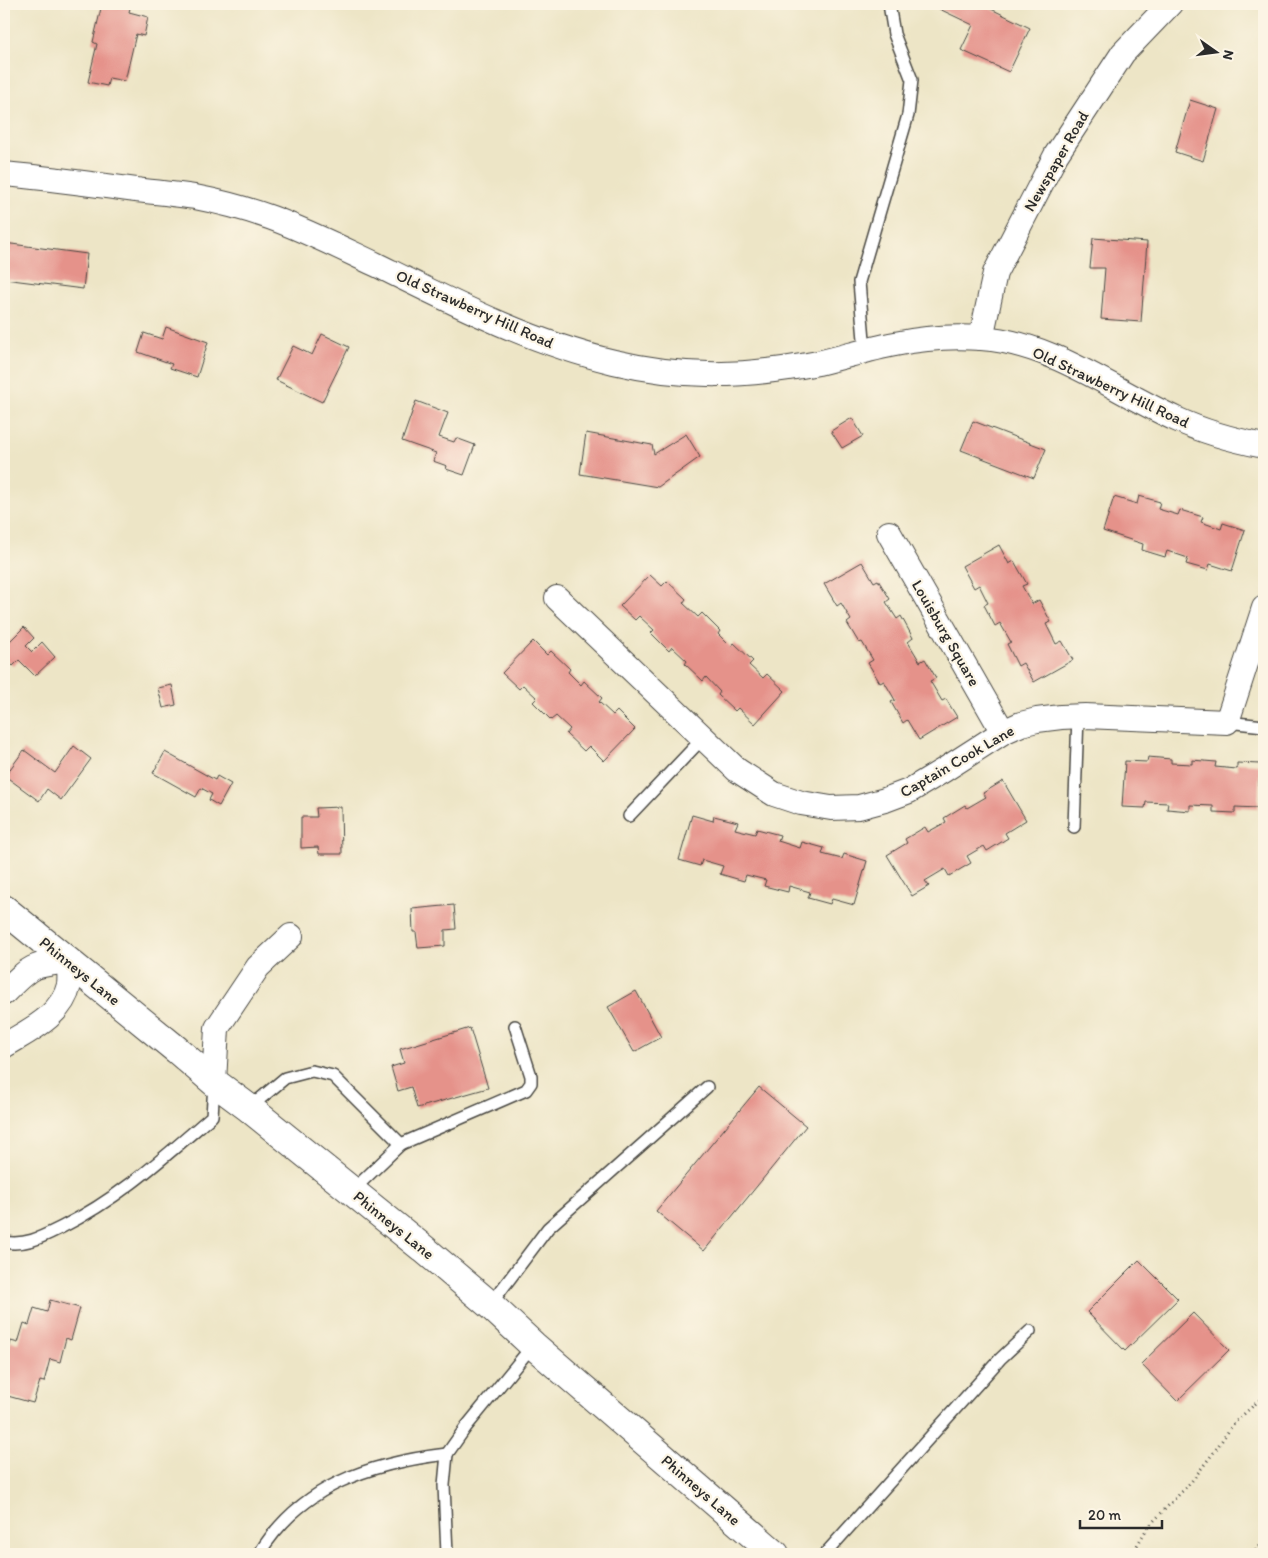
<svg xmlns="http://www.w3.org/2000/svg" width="1268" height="1558" font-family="Itim,sans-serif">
	<rect width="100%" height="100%" fill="#fcf5e5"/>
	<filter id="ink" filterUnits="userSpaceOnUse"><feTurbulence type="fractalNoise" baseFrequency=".02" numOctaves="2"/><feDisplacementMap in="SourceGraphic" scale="10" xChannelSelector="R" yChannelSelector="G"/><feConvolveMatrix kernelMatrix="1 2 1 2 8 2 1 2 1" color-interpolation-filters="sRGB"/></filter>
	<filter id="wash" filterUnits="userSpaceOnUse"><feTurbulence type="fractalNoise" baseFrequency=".0096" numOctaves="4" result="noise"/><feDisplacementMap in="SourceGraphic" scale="20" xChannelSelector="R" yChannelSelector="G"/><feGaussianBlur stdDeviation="1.12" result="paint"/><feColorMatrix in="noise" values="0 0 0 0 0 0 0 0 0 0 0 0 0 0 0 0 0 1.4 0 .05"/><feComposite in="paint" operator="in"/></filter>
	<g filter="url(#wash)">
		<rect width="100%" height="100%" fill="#ede5c6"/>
		<g id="blocks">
			<!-- building -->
			<g fill="#e5928a">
				<path d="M102 4H131L129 12 148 17 144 36 136 34 125 81 109 78 107 86 88 82 97 44 93 42Z"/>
				<path d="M929 4H986L985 6 1030 28 1009 72 961 50 973 25Z"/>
				<path d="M1190 100 1218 109 1203 161 1175 152Z"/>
				<path d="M1093 238 1147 242 1141 322 1101 319 1105 268H1090Z"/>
				<path d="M4 243 87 254 83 289 4 279Z"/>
				<path d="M166 327 208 342 197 377 170 368 172 364 138 352 144 333 162 339Z"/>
				<path d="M322 334 349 347 322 402 276 380 293 346 312 355Z"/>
				<path d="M416 401 448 413 439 437 454 442 456 438 475 445 464 475 446 469 447 466 433 461 436 453 402 441Z"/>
				<path d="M852 418 863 436 842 448 831 431Z"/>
				<path d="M973 421 1046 449 1034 478 961 450Z"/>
				<path d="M586 433 652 445 654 454 686 434 700 457 658 487 580 474Z"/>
				<path d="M1139 496 1160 502 1158 509 1178 515 1180 510 1203 517 1201 522 1221 529 1223 523 1245 530 1232 571 1210 564 1208 570 1186 564 1188 558 1167 551 1165 557 1142 550 1143 544 1103 531 1114 497 1137 504Z"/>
				<path d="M999 545 1009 564 1014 561 1027 584 1022 586 1032 604 1039 600 1051 622 1046 624 1056 644 1062 641 1073 660 1034 682 1023 663 1018 666 1007 644 1011 642 1000 623 995 626 984 605 988 603 979 585 974 588 962 566Z"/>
				<path d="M862 562 874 582 878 580 890 599 886 602 897 619 901 616 913 638 908 642 920 662 925 659 936 678 930 681 942 701 946 699 957 717 919 740 907 720 903 723 891 702 895 700 884 681 880 683 868 663 873 660 862 642 859 643 847 623 851 620 841 603 837 606 824 584Z"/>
				<path d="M650 575 662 586 667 581 686 599 683 603 698 617 702 613 720 631 718 634 731 647 734 643 753 661 749 665 763 678 767 674 785 691 755 724 738 708 735 711 718 695 720 692 706 677 703 681 685 664 687 661 672 647 669 651 651 633 654 630 639 616 635 620 620 606Z"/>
				<path d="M24 627 34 638 26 646 32 652 42 642 55 657 35 676 19 660 13 666 4 657V637L9 642Z"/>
				<path d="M533 641 547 655 551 651 570 669 568 672 581 685 584 681 602 698 599 702 613 715 617 711 635 729 604 761 589 746 584 751 566 734 570 729 556 716 551 720 533 702 537 698 523 685 519 689 502 673Z"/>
				<path d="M172 685 176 705 163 708 158 688Z"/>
				<path d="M74 746 91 759 61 800 47 789 39 801 5 776 24 750 55 773Z"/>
				<path d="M165 752 215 780 217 776 231 784 219 806 209 800 212 794 201 788 196 797 153 773Z"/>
				<path d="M1148 757 1171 759V763L1192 764V760L1216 762 1215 767 1237 769V763L1260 764 1258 808 1235 807V813L1213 812V806L1190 805V811L1167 809 1168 803 1146 802 1145 808 1122 807 1125 761 1147 762Z"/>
				<path d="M1003 781 1026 820 1005 833 1008 838 987 851 984 846 967 856 971 863 949 876 945 869 925 881 929 886 912 896 887 855 907 843 905 839 925 827 928 832 946 822 944 818 965 805 967 808 986 797 983 793Z"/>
				<path d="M341 807 342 854H319L318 847 301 848V817H317L316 808Z"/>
				<path d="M692 815 713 821 714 816 738 822 735 829 755 834 757 829 780 835 778 841 800 848 802 842 824 848 822 854 842 859 844 854 867 861 854 905 832 899 830 904 808 898 810 892 789 886 788 892 764 886 766 880 746 875 744 881 720 874 723 866 702 860 700 866 679 860Z"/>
				<path d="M454 905 456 929 445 930V946L418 948 416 932H413L412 909Z"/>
				<path d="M636 991 661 1037 634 1052 608 1007Z"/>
				<path d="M470 1028 488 1088 417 1108 411 1087 398 1091 391 1067 404 1063 400 1049Z"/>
				<path d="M759 1087 806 1126 704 1251 656 1211Z"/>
				<path d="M1139 1260 1178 1299 1125 1351 1087 1312Z"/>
				<path d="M50 1300 80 1308 71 1340 66 1338 60 1362 50 1359 44 1382 40 1381 33 1403 4 1395V1362H5L11 1341 18 1343 24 1323 29 1325 34 1308 47 1312Z"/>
				<path d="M1193 1313 1229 1350 1177 1401 1141 1364Z"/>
			</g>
		</g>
	</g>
	<g filter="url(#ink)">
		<use href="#blocks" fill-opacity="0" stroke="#484742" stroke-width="1"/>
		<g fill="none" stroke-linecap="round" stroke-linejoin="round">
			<defs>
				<g id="lane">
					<path d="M865 351 859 282 908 115 912 80 894 34 889 4"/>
					<path d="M1227 722 1264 726"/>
					<path d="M629 816 703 738"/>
					<path d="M1074 827 1078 716"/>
					<path d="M249 1108 285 1078 312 1071 333 1076 401 1144 352 1191"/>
					<path d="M401 1144 526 1090 531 1083V1076L515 1026"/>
					<path d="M4 1242C26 1246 42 1237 62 1227 120 1198 163 1158 212 1116L214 1084"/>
					<path d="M490 1305 548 1228 707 1087"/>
					<path d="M447 1454 466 1427 533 1345"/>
					<path d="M259 1554C301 1485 371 1463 447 1454L444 1485 447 1554"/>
					<path d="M825 1554 1000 1359 1030 1331"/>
				</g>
				<g id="street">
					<path d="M4 174C48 178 92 184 136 190 155 192 175 194 195 197 221 202 247 209 272 218 307 231 341 248 375 264 452 302 529 342 614 362 685 379 746 377 818 363 844 357 869 349 895 344 923 338 952 336 981 338 1053 343 1112 390 1176 419 1204 432 1233 440 1264 446"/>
					<path d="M981 338 995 273 1056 155 1123 53 1170 4"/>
					<path d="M889 533 1003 732"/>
					<path d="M557 598 737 770 774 794 801 803 831 808 859 807 885 800 909 791 944 770 1003 732 1021 724 1037 720 1061 717 1085 716 1227 722 1264 608"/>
					<path d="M4 993C30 966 32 965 69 961 69 969 70 978 69 985 62 1016 28 1031 4 1046"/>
					<path d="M214 1082 217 1028 258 967 291 936"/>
				</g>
				<path id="secondary" d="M4 909 177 1050 214 1082 249 1108 425 1250 490 1305 533 1345 775 1554"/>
			</defs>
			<!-- lane casing -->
			<use href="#lane" stroke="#484742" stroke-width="14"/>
			<!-- street casing -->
			<use href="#street" stroke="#484742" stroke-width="26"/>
			<!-- secondary casing -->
			<use href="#secondary" stroke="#484742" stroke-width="30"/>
			<!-- path -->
			<g stroke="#484742" stroke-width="3" stroke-dasharray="1 4" stroke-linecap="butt">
				<path d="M1132 1554 1148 1527 1191 1482 1214 1452 1234 1423 1264 1396"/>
				<path d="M1252 1554 1264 1542"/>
			</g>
			<!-- lane -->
			<use href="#lane" stroke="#fff" stroke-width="11"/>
			<!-- street -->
			<use href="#street" stroke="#fff" stroke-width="24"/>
			<!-- secondary -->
			<use href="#secondary" stroke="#fff" stroke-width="28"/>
		</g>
	</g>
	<g text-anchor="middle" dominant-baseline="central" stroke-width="4.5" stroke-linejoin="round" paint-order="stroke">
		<!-- street labels -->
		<g font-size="16" fill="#2b2b2b" stroke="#fcf5e5">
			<text transform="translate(1056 161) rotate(-60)">Newspaper Road</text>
			<text transform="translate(475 309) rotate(24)">Old Strawberry Hill Road</text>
			<text transform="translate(1111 387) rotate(25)">Old Strawberry Hill Road</text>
			<text transform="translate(946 633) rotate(60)">Louisburg Square</text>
			<text transform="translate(957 761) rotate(-30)">Captain Cook Lane</text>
			<text transform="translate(80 971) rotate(39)">Phinneys Lane</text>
			<text transform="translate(394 1225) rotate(39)">Phinneys Lane</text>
			<text transform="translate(701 1490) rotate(41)">Phinneys Lane</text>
		</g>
	</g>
	<!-- margin -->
	<rect width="1268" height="1558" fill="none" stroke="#fcf5e5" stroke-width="20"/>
	<!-- north arrow -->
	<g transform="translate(1216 52) rotate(104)" stroke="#fcf5e5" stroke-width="4" paint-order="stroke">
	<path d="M0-4L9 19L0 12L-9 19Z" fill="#2b2b2b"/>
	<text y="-8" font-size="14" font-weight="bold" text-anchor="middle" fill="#2b2b2b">N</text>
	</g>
	<!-- scale -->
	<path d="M1080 1520v8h82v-8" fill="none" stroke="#2b2b2b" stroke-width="2.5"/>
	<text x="1088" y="1520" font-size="15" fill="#2b2b2b" stroke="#fcf5e5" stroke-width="4" paint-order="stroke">20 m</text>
</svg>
